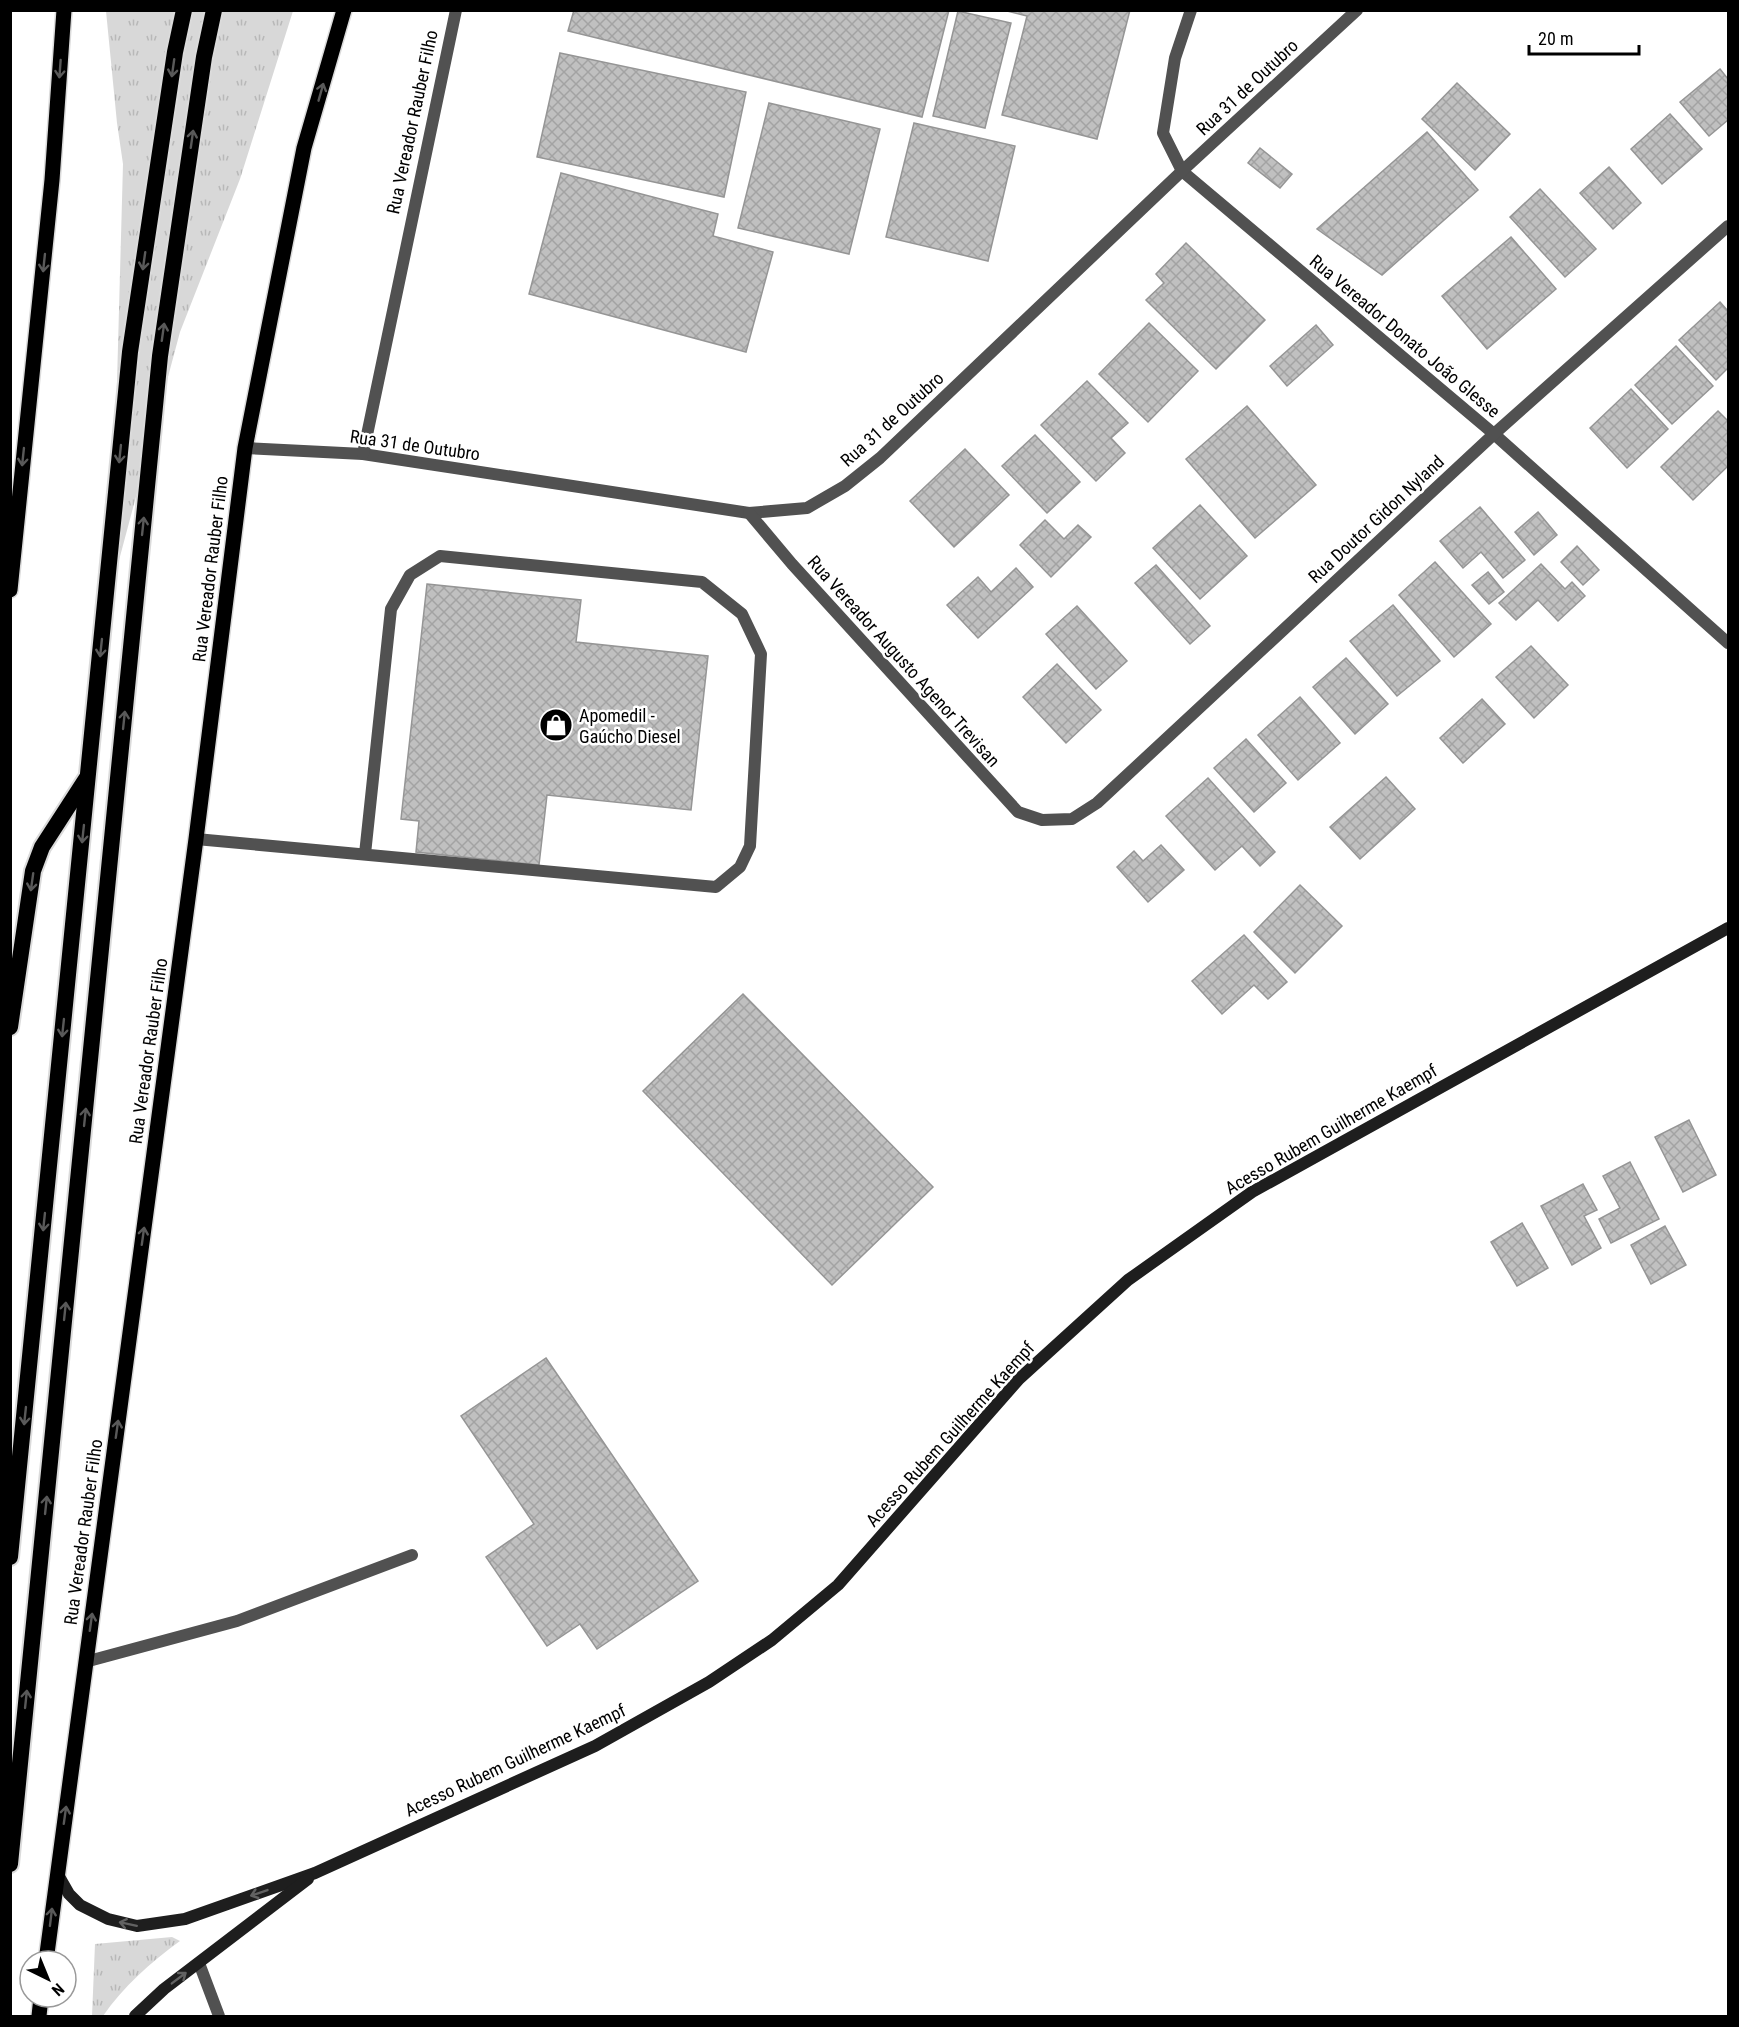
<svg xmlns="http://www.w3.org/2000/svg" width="1739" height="2027" font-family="'Roboto Condensed',sans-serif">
	<defs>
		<pattern id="grass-tufts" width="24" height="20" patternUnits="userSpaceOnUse" patternTransform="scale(1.5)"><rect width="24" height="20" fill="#d8d8d8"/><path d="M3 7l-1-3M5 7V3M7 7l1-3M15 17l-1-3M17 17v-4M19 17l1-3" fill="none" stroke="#b8b8b8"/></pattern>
		<pattern id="building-cross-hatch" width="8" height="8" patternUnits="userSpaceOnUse" patternTransform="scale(1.5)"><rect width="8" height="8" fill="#c0c0c0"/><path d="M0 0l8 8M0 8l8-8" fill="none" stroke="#a3a3a3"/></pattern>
	</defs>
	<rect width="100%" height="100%" fill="#fff"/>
	<!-- grass -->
	<g fill="url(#grass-tufts)">
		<path d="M106 11H293L240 179 180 332 118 564 115 567 112 564 123 164 117 123Z"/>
		<path d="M172 1937 180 1941C151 1962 123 1987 103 2016H92L95 1944Z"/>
	</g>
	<!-- building -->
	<g fill="url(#building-cross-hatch)" stroke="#959595" stroke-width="1.5">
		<path d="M574 10H949L922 117 568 31Z"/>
		<path d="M1003 10H1130L1097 139 1002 115 1027 16Z"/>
		<path d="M958 11 1011 23 985 128 933 116Z"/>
		<path d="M560 53 746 92 724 197 537 157Z"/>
		<path d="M1720 69 1728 79V120L1709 136 1680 102Z"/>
		<path d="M1457 83 1510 134 1475 170 1422 119Z"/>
		<path d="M769 103 880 129 849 254 738 228Z"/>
		<path d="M1670 114 1702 149 1662 184 1631 149Z"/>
		<path d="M914 123 1015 146 988 261 886 237Z"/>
		<path d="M1427 132 1478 190 1382 275 1317 229Z"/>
		<path d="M1260 148 1292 174 1280 188 1248 163Z"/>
		<path d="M1609 167 1641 203 1613 229 1580 193Z"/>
		<path d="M561 173 718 214 713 236 773 252 746 352 529 294Z"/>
		<path d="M1540 189 1596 249 1565 277 1510 217Z"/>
		<path d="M1511 237 1556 289 1487 349 1442 296Z"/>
		<path d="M1186 243 1265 320 1216 369 1146 300 1164 283 1156 274Z"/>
		<path d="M1720 302 1728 311V368L1716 380 1679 340Z"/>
		<path d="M1149 323 1198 371 1148 422 1099 374Z"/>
		<path d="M1316 325 1333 345 1287 386 1270 366Z"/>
		<path d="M1676 346 1713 386 1672 424 1635 385Z"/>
		<path d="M1087 381 1128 423 1111 438 1125 453 1096 481 1041 425Z"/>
		<path d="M1631 389 1668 429 1627 468 1590 428Z"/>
		<path d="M1247 406 1316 485 1255 538 1186 459Z"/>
		<path d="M1718 411 1728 421V466L1693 500 1661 467Z"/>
		<path d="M1035 435 1080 482 1047 513 1002 466Z"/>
		<path d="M965 449 1009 495 954 547 910 501Z"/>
		<path d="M1200 505 1247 556 1200 599 1153 548Z"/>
		<path d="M1480 507 1525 560 1503 578 1481 552 1463 568 1440 541Z"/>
		<path d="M1538 512 1557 535 1534 555 1515 532Z"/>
		<path d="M1045 520 1064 539 1078 525 1091 537 1051 577 1020 545Z"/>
		<path d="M1577 546 1599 570 1583 585 1561 562Z"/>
		<path d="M1435 562 1491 624 1454 657 1399 595Z"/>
		<path d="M1541 564 1565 589 1572 582 1585 596 1558 621 1538 600 1516 620 1499 603Z"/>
		<path d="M1156 565 1210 626 1190 644 1135 583Z"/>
		<path d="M1016 568 1033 587 978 638 947 605 978 577 991 592Z"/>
		<path d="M1488 572 1504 592 1489 604 1472 585Z"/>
		<path d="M427 584 581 600 576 642 708 656 691 810 547 795 539 865 416 852 419 821 401 819Z"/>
		<path d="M1393 605 1440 661 1397 696 1350 641Z"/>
		<path d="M1077 606 1127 661 1096 689 1046 634Z"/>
		<path d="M1531 646 1568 685 1534 718 1496 677Z"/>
		<path d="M1346 658 1388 704 1355 734 1313 687Z"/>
		<path d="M1057 664 1101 710 1066 743 1023 697Z"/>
		<path d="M1300 697 1340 743 1298 780 1258 735Z"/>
		<path d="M1482 699 1505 724 1463 763 1440 738Z"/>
		<path d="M1246 739 1286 783 1254 812 1214 768Z"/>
		<path d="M1386 777 1415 809 1360 859 1330 827Z"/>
		<path d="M1208 778 1275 852 1260 866 1242 846 1215 870 1166 816Z"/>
		<path d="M1161 845 1184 870 1148 902 1117 867 1134 851 1143 861Z"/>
		<path d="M1300 885 1342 926 1295 973 1254 932Z"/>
		<path d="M1244 935 1287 982 1268 999 1254 985 1222 1014 1192 981Z"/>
		<path d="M743 994 933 1187 832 1285 643 1091Z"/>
		<path d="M1689 1120 1716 1175 1683 1192 1655 1137Z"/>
		<path d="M1630 1162 1659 1219 1611 1243 1599 1219 1620 1208 1603 1176Z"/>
		<path d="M1583 1184 1597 1210 1584 1216 1601 1248 1572 1265 1541 1206Z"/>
		<path d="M1522 1223 1548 1268 1517 1286 1491 1242Z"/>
		<path d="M1665 1226 1686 1265 1651 1284 1631 1245Z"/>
		<path d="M546 1358 698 1581 597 1649 580 1624 547 1646 486 1557 534 1524 461 1416Z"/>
	</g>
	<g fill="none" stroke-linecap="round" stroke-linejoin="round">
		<defs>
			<g id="primary">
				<path d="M10 590 52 180 64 10"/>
				<path d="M46 1961 196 839 245 448 304 148 344 10"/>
				<path d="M39 2016 41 1997"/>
			</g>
			<g id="trunk">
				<path d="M10 1027 33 871 42 847 86 779"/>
				<path d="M10 1557 130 352 175 52 184 10"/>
				<path d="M10 1864 160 356 204 57 214 10"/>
			</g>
		</defs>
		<!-- primary casing -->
		<use href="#primary" stroke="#dbdbdb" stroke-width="18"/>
		<!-- trunk casing -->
		<use href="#trunk" stroke="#dbdbdb" stroke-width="20"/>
		<!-- service -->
		<g stroke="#515151" stroke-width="12">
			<path d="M196 839 716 887 740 867 750 846 761 654 742 614 702 582 440 556 410 575 391 609 365 854"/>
			<path d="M85 1662 237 1621 412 1555"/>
		</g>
		<!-- minor -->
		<g stroke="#515151" stroke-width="12">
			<path d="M1191 10 1175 58 1163 133 1182 171 1494 434 1728 643"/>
			<path d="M245 448 363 454 749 513 807 508 845 486 880 458 1182 171 1357 10"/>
			<path d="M363 454 456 10"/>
			<path d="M749 513 792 564 1018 812 1042 820 1072 819 1097 803 1494 434 1728 226"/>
			<path d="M199 1963 219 2016"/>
		</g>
		<!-- secondary -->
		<g stroke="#1e1e1e" stroke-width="12">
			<path d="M57 1873 69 1894 80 1905 108 1919 137 1926 185 1919 315 1873 595 1746 709 1682 772 1640 838 1585 1019 1379 1128 1280 1252 1192 1728 928"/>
			<path d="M135 2016 164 1989 308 1879"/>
		</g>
		<!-- primary -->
		<use href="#primary" stroke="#000" stroke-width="15"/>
		<!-- trunk -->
		<use href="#trunk" stroke="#000" stroke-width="16"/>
	</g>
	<!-- one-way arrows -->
	<defs><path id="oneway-shaft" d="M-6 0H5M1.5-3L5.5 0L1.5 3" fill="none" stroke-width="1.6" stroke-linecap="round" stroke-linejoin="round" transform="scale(1.5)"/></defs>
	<g stroke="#595959">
		<use href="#oneway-shaft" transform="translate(173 68) rotate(98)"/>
		<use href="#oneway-shaft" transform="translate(60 69) rotate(94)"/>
		<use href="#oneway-shaft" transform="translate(321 92) rotate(-74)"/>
		<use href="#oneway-shaft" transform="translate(192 139) rotate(-82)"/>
		<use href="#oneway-shaft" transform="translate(144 261) rotate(98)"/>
		<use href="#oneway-shaft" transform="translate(44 263) rotate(96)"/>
		<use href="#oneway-shaft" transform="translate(163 332) rotate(-82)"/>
		<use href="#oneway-shaft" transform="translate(120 454) rotate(96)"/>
		<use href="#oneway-shaft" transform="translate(23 457) rotate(96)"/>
		<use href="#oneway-shaft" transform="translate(143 526) rotate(-84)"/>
		<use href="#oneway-shaft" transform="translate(101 648) rotate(96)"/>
		<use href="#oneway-shaft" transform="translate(124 720) rotate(-84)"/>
		<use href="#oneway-shaft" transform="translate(83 834) rotate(96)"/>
		<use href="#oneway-shaft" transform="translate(32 882) rotate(98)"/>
		<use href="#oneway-shaft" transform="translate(63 1028) rotate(96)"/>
		<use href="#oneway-shaft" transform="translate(85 1117) rotate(-84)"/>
		<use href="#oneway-shaft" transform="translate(44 1222) rotate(96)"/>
		<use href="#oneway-shaft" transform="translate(143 1236) rotate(-82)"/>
		<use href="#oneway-shaft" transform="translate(65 1311) rotate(-84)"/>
		<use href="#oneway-shaft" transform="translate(25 1416) rotate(96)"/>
		<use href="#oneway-shaft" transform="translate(117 1429) rotate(-82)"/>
		<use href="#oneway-shaft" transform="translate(46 1505) rotate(-84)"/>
		<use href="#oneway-shaft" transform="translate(91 1622) rotate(-82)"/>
		<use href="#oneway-shaft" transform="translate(26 1699) rotate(-84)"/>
		<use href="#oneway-shaft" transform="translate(65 1815) rotate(-82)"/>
		<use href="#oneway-shaft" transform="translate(51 1917) rotate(-83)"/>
	</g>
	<g stroke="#626262">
		<use href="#oneway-shaft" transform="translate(259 1893) rotate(161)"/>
		<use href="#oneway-shaft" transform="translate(128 1924) rotate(-168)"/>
		<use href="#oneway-shaft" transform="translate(179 1978) rotate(-37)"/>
	</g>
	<!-- icons -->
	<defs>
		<symbol id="shop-disc" viewBox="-11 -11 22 22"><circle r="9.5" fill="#000" stroke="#fff"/><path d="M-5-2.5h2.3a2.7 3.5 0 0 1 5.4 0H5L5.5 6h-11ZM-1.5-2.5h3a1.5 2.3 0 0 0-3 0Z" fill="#fff"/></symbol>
	</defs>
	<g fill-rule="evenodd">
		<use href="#shop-disc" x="537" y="706" width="38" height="38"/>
	</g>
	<g text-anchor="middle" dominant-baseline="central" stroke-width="5" stroke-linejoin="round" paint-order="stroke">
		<!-- street labels -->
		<g font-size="18" fill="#000" stroke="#fff">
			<text transform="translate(1247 87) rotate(-43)">Rua 31 de Outubro</text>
			<text transform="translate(412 122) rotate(-78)">Rua Vereador Rauber Filho</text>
			<text transform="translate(1405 336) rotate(40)">Rua Vereador Donato João Glesse</text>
			<text transform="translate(892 419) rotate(-42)">Rua 31 de Outubro</text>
			<text transform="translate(415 445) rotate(8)">Rua 31 de Outubro</text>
			<text transform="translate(1376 519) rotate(-43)">Rua Doutor Gidon Nyland</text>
			<text transform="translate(210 569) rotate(-83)">Rua Vereador Rauber Filho</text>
			<text transform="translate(904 661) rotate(48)">Rua Vereador Augusto Agenor Trevisan</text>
			<text transform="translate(148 1051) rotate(-82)">Rua Vereador Rauber Filho</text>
			<text transform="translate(1331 1129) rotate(-30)">Acesso Rubem Guilherme Kaempf</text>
			<text transform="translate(950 1434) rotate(-48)">Acesso Rubem Guilherme Kaempf</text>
			<text transform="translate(83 1532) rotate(-82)">Rua Vereador Rauber Filho</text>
			<text transform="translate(515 1760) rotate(-25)">Acesso Rubem Guilherme Kaempf</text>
		</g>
		<!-- poi labels -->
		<g font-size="18" fill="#000" stroke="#fff" text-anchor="start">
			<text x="579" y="715">Apomedil -<tspan x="579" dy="21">Gaúcho Diesel</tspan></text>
		</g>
	</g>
	<!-- border -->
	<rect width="1739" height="2027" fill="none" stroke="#000000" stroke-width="24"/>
	<!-- north arrow -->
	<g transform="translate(48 1979) rotate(137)"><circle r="28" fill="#ffffff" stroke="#999999" stroke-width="1.5"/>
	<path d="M0-4.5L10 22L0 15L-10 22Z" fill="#000000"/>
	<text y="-9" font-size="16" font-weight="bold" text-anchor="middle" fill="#000000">N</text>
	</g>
	<!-- scale -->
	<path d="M1529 45v9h110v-9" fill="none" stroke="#000000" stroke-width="3"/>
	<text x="1538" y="45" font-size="18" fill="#000000" stroke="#ffffff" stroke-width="4.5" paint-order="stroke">20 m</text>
</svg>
